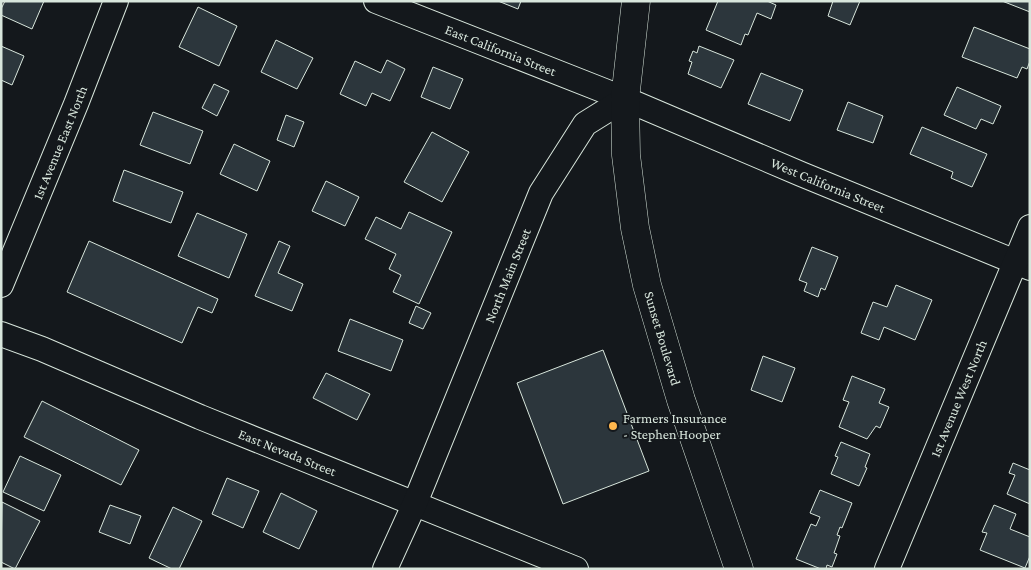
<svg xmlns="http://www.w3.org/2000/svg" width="1031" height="570" font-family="'Crimson Pro',serif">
	<rect width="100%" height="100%" fill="#14181c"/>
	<!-- building -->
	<g fill="#2c363c" stroke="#d8e6dc">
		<path d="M5 1H44L32 29 1 15V9Z"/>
		<path d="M498 1H521L518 9Z"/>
		<path d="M718 1H767L776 5 771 19 757 13 748 35 745 34 741 45 706 30Z"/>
		<path d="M833 1H860L850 25 828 16Z"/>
		<path d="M1002 1H1030V12Z"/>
		<path d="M198 7 237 26 219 66 179 47Z"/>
		<path d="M974 27 1030 49V61L1027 69 1022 67 1017 78 962 57Z"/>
		<path d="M276 40 313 58 297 89 261 72Z"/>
		<path d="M1 46 24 56 12 85 1 80Z"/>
		<path d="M699 46 734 60 721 88 688 74 692 62 689 61 693 51 697 53Z"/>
		<path d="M387 60 405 69 390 101 372 93 366 106 340 94 355 61 381 73Z"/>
		<path d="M433 67 463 79 450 109 421 97Z"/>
		<path d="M761 73 803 90 790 121 748 104Z"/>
		<path d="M214 84 229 91 217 116 202 108Z"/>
		<path d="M957 87 1001 106 993 124 981 119 976 129 944 115Z"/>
		<path d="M848 102 883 116 873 143 837 130Z"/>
		<path d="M153 112 203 131 190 164 140 145Z"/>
		<path d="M286 115 304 122 294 147 277 140Z"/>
		<path d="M922 127 987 154 972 187 951 178 953 172 910 154Z"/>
		<path d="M432 132 469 152 442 202 404 182Z"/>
		<path d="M234 144 270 161 257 191 220 174Z"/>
		<path d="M124 170 183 192 171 223 113 201Z"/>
		<path d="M326 181 359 197 345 226 312 211Z"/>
		<path d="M409 212 452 232 419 304 393 292 401 275 389 269 396 254 365 239 376 217 401 229Z"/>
		<path d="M197 213 247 234 229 278 178 256Z"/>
		<path d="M89 241 218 299 212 313 198 307 182 343 67 292Z"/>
		<path d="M279 241 290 246 278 273 303 284 292 311 255 296Z"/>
		<path d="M812 247 838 257 825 290 821 288 818 297 804 291 807 283 799 280Z"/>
		<path d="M896 285 932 300 915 340 884 327 879 340 861 333 873 302 887 307Z"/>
		<path d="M416 306 431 313 423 329 409 323Z"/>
		<path d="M350 319 403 340 391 371 338 351Z"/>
		<path d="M603 350 649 471 563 504 517 383Z"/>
		<path d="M763 356 795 368 782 402 751 390Z"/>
		<path d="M326 373 370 394 357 420 313 398Z"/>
		<path d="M852 376 885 389 879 403 889 407 880 428 876 426 867 439 839 427 849 402 843 400Z"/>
		<path d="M42 401 139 450 121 485 24 437Z"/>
		<path d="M841 442 870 454 865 467 867 468 859 486 831 474 838 457 835 456Z"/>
		<path d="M20 456 61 475 44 511 3 492Z"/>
		<path d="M1013 463 1030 470V504L1007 494 1015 475 1009 473Z"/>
		<path d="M227 478 259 491 243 528 212 514Z"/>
		<path d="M820 490 852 503 842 528 840 527 837 535 840 536 834 553 837 554 832 567 827 565 826 569H821L796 559 811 524 816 526 820 517 810 513Z"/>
		<path d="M281 493 317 511 299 549 263 532Z"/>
		<path d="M2 502 40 521 15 569 1 562Z"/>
		<path d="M110 505 141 516 130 544 99 532Z"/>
		<path d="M994 505 1016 514 1010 529 1030 537V556L1025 568 980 550 987 533 982 532Z"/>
		<path d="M173 507 202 521 179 569H172L149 558Z"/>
	</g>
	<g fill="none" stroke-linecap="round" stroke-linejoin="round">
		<defs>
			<g id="street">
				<path id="s1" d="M376 1 625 99 801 174 1030 268"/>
				<path id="s2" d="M1 285 76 104 116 1"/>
				<path id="s3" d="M1 334 42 349 200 417 576 569"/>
				<path id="s4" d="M385 569 415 503 541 193 585 124 625 99"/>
				<path id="s5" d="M887 569 1030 227"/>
			</g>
			<g id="primary">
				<path id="s6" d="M636 1 625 99 626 155 635 228 647 285 681 400 739 569"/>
			</g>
		</defs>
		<!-- street casing -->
		<use href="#street" stroke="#d8e6dc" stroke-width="26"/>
		<!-- primary casing -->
		<use href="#primary" stroke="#d8e6dc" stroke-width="29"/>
		<!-- street -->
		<use href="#street" stroke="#14181c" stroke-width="24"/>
		<!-- primary -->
		<use href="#primary" stroke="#14181c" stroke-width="28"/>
	</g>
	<!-- markers -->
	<circle fill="#ffb74d" stroke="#14181c" stroke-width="2" cx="613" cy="426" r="5"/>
	<g text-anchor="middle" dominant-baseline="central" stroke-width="4" stroke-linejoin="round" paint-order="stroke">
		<!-- street labels -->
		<g font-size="14" fill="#d8e6dc" stroke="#14181c">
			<text stroke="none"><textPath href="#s1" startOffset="134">East California Street</textPath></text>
			<text stroke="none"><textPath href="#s2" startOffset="154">1st Avenue East North</textPath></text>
			<text stroke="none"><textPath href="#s1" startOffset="488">West California Street</textPath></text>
			<text stroke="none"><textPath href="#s4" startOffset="318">North Main Street</textPath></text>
			<text stroke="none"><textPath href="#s6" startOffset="342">Sunset Boulevard</textPath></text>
			<text stroke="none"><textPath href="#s5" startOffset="185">1st Avenue West North</textPath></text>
			<text stroke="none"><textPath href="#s3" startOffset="310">East Nevada Street</textPath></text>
		</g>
		<!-- poi labels -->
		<g font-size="14" fill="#d8e6dc" stroke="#14181c" text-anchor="start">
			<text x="623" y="418">Farmers Insurance<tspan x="623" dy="16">- Stephen Hooper</tspan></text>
		</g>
	</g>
	<!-- border -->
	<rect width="1031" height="570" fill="none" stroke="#d8e6dc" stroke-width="5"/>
</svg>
